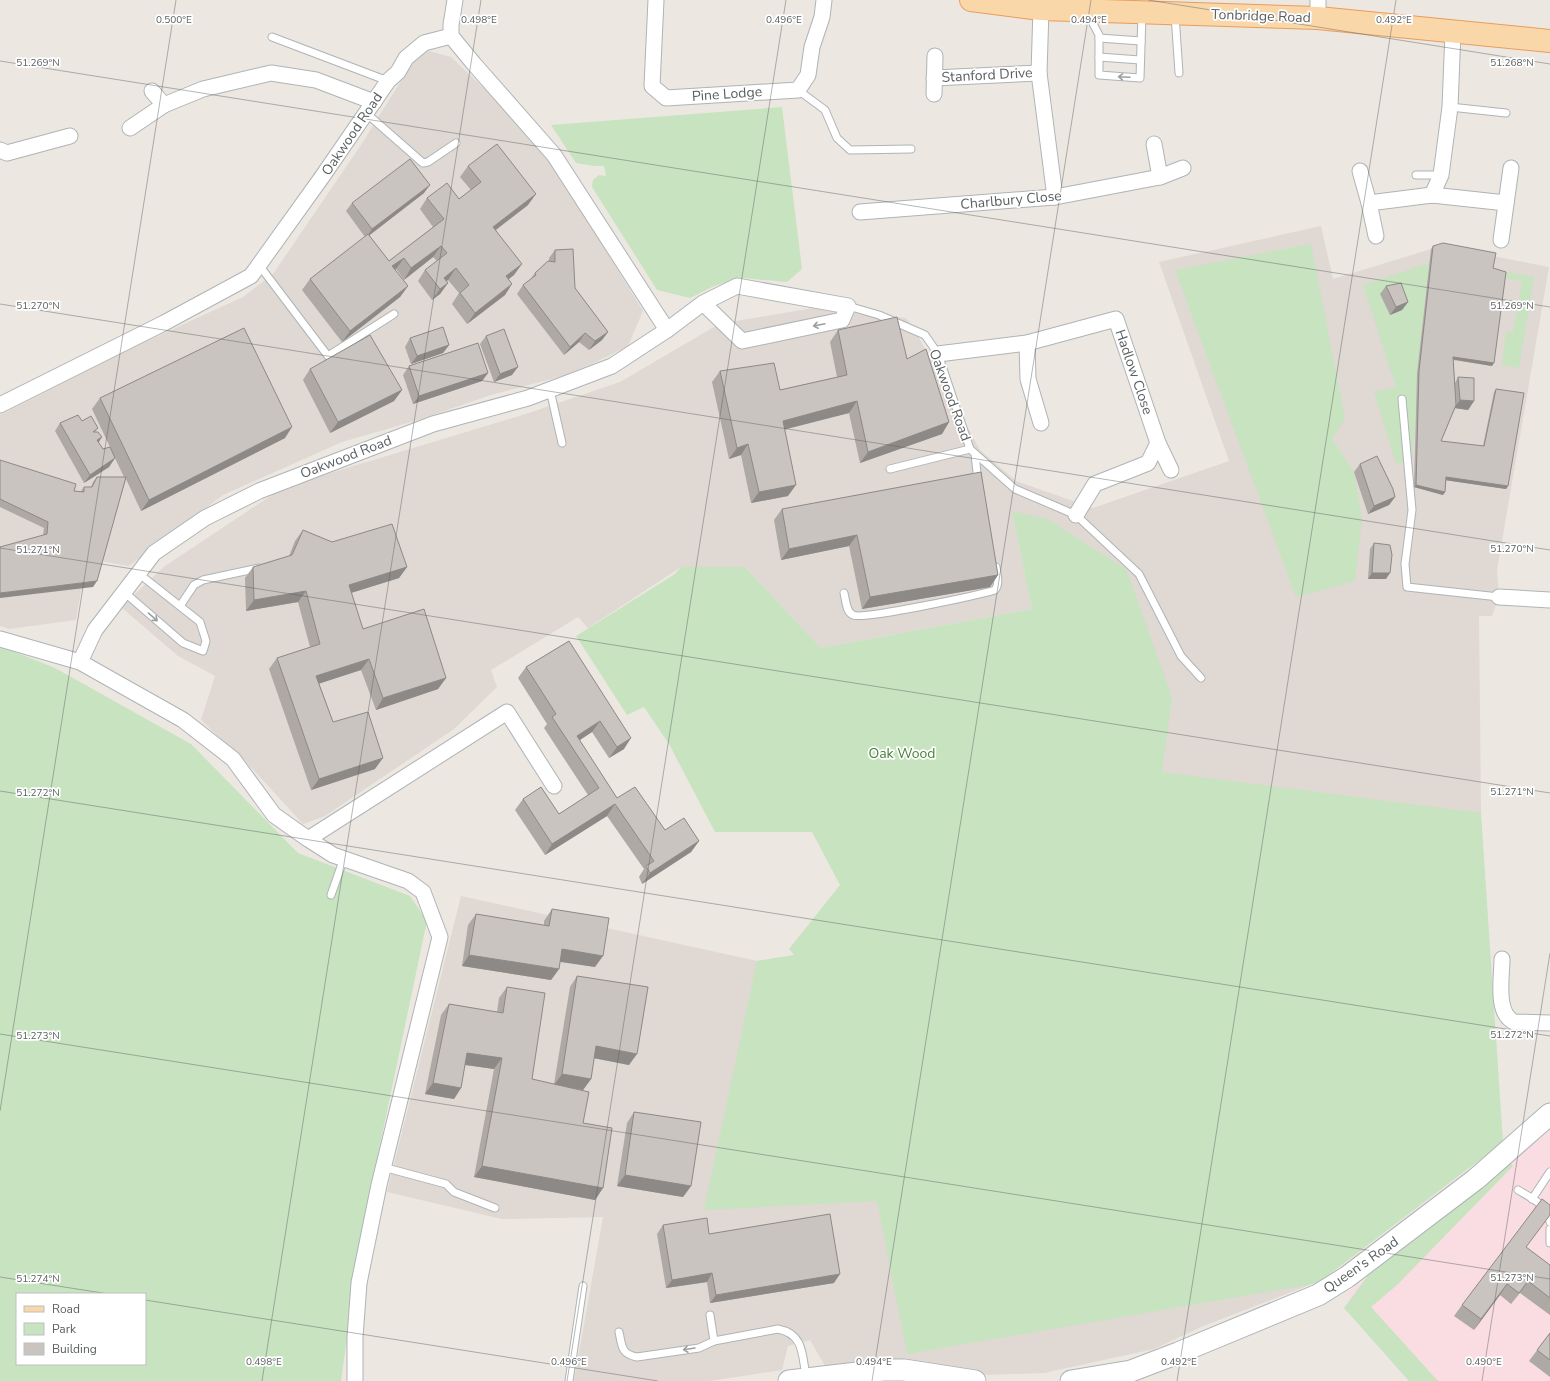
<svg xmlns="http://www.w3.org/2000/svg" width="1550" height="1381" font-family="'Nunito Sans',sans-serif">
	<rect width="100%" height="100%" fill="#ece7e1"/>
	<!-- education -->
	<g fill="#dfd8d3">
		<path d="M429 51 451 57 489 93 551 162 643 311 628 346 594 363 562 376 491 395 418 420 342 442 223 495 129 566 100 561 85 576 81 591 76 620 9 629 0 626V415L138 345 243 297 273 274 361 145 416 57Z"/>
		<path d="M1321 226 1333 279 1441 246 1549 267 1497 570 1499 597 1492 616H1479L1481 813 1322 1280 1201 1327 1154 1349 1044 1373 983 1375 891 1363 825 1366 810 1340 788 1346 782 1370 709 1381H574L603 1217 502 1219 387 1192 461 896 757 961 808 953 1141 769 1012 511 1032 609 821 648 745 567H681L588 628 578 617 491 670 497 687 454 729 325 816 303 824 248 764 201 720 215 676 178 656 121 607 165 566 284 487 526 414 620 382 719 324 813 308 906 318 919 338 980 450 1016 481 1093 508 1229 461 1159 262Z"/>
	</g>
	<!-- medical -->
	<path fill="#f9dde2" d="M1550 1127V1381H1430L1346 1295Z"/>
	<!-- green -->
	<g fill="#c8e3bf" fill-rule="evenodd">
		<path d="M782 107 802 269 787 282 743 278 714 286 690 298 657 290 592 187 593 180 599 175 606 176 604 166H595L576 163 551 125Z"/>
		<path d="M1311 244 1345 419 1332 439 1354 472 1362 518 1355 581 1296 597 1175 270Z"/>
		<path d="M1429 263 1417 374 1416 414 1412 461 1396 464 1374 392 1396 387 1363 285Z"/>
		<path d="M1505 272 1534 277 1519 368 1502 365 1506 332H1513L1522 281 1503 278Z"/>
		<path d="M1012 511 1049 520 1126 569 1172 697 1162 772 1481 813 1503 1142 1318 1283 907 1354 877 1201 704 1210 757 961 794 955 789 949 840 885 812 832H715L669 744 644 707 627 715 576 636 675 574 681 567H745L821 648 1032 609Z"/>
		<path d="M0 646 55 668 191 744 298 853 410 896 427 921 362 1230 341 1381H0ZM17 1294H145V1364H17Z"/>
		<path d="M1509 1161 1513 1166 1397 1285 1371 1307 1438 1381H1409L1344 1308 1369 1274Z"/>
	</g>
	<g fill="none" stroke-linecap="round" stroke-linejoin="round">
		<defs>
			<g id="lane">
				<path d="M1088 14 1099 35V75L1140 78 1142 14"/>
				<path d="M1175 15 1179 73"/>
				<path d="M272 37 388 81"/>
				<path d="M1099 38 1141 41"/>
				<path d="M1099 57 1140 60"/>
				<path d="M798 90 825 110 837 138 850 150 911 149"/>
				<path d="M1450 107 1506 113"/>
				<path d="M366 113 423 163 428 162 456 143"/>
				<path d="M1416 175H1441"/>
				<path d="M259 265 328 356 394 314"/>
				<path d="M848 306 879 315 925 335 938 354 970 449 1015 489 1076 515 1139 574 1181 656 1201 678"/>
				<path d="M550 390 562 443"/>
				<path d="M1402 399 1412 510 1405 564 1407 587 1499 597"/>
				<path d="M975 454 978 482"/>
				<path d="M890 469 970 449"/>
				<path d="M124 592 183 643 203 651 206 641 200 622 138 573"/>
				<path d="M844 593C846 601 846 612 853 615 863 620 979 595 995 590 1000 583 997 575 996 567"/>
				<path d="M180 606 194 585 203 580 259 568"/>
				<path d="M331 895 344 858"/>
				<path d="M383 1167 446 1184 454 1192 495 1208"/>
				<path d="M1518 1190C1531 1198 1548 1205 1550 1222"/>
				<path d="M1532 1199 1550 1172"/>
				<path d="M1550 1229V1243"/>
				<path d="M619 1332C622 1346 621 1354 637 1357L699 1348 714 1341 710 1315"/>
				<path d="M714 1341 778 1329C804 1334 802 1355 806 1376"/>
				<path d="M569 1381 583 1286"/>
			</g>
			<g id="street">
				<path d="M455 0 451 25V36L474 64 554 155 667 330"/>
				<path d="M656 0 652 86 666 98 798 90 808 75 812 47 822 17 824 0"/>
				<path d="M1318 0V18"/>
				<path d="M1041 9 1039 73 1055 197"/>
				<path d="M934 78 1039 73"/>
				<path d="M152 91 164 105"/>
				<path d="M934 94 935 56"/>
				<path d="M130 128 164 105 203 89 271 73 316 80 374 102"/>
				<path d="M1154 144 1160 177"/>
				<path d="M0 150 7 153 70 136"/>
				<path d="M1360 171 1369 203 1376 236"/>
				<path d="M1432 195 1441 175 1450 107 1453 32"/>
				<path d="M1369 203 1432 195 1506 203"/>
				<path d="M860 212 1055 197 1160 177 1183 168"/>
				<path d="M1501 240 1511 168"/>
				<path d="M1027 343 1028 379 1041 423"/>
				<path d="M938 354 1027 343 1116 319 1158 443 1148 463 1095 484 1076 515"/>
				<path d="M0 405 164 323 251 276 322 177 388 81 398 72 406 58 424 43 451 36"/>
				<path d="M1158 443 1171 470"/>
				<path d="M1499 597 1550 600"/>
				<path d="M0 639 80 662 183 720 233 759 274 815 308 839 333 855 408 881 423 892 440 937 379 1185 359 1283 355 1337V1381"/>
				<path d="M80 662 95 630 154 553 205 518 259 491 433 424 528 398 612 366 667 330 703 303 737 286 848 306 842 320 742 341 703 303"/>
				<path d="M308 839 507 712 554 786"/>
				<path d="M1502 959C1502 977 1495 1013 1514 1022L1550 1023"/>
			</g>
			<g id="secondary">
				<path d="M789 1381 883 1370H904L975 1381"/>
				<path d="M1071 1381 1131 1371 1178 1353 1318 1295 1347 1277 1476 1179 1550 1114"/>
			</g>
			<path id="primary" d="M971 0 1041 9 1318 18 1550 41"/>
		</defs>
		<!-- lane casing -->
		<use href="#lane" stroke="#afb4b6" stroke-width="9"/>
		<!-- street casing -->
		<use href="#street" stroke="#afb4b6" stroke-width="17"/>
		<!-- secondary casing -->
		<use href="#secondary" stroke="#aeb3b6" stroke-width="23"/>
		<!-- primary casing -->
		<use href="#primary" stroke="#e99c5d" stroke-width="24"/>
		<!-- lane -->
		<use href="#lane" stroke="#fff" stroke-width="7"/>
		<!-- street -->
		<use href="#street" stroke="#fff" stroke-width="15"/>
		<!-- secondary -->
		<use href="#secondary" stroke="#fff" stroke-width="21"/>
		<!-- primary -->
		<use href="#primary" stroke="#fad7a8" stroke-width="22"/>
	</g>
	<!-- wall -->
	<g fill="#aea9a5">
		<path d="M468 166 528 205 496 230 514 275 509 279 505 295 467 324 452 304 459 293 448 280 446 281 448 283 440 294 432 300 418 281 425 270 437 261 433 257 404 280 396 269 395 270 408 286 400 297 342 342 302 290 310 279 365 237 346 211 352 203 424 193 369 235 389 261 433 227 420 209 427 198 459 199 471 190 460 177Z"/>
		<path d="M1433 246 1493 268 1492 366 1453 360 1455 383 1458 377 1474 401 1468 410 1455 408 1441 441 1483 446 1494 392 1496 389 1508 486 1506 489 1446 480 1445 492 1443 495 1414 487 1417 374 1431 249Z"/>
		<path d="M555 250 575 288 608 332 602 340 589 350 579 342 564 355 517 294 523 285 529 281 535 273 549 261V258Z"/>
		<path d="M1386 286 1408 302 1402 310 1390 315 1380 294Z"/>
		<path d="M838 330 907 359 949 422 942 434 860 463 849 413 785 429 788 496 751 503 741 455 729 459 712 382 720 371 780 390 837 377 830 342Z"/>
		<path d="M486 336 512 375 494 382 480 344Z"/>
		<path d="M410 338 449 345 443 353 411 364 405 347Z"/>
		<path d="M409 366 488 373 482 381 413 404 403 375Z"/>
		<path d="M310 369 402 390 394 401 330 433 303 380Z"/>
		<path d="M100 398 285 438 141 511 126 479 93 587 43 535 44 528 0 507V460L74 491H81L84 487H91L93 482 97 477H124L114 456 115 458 109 467 84 483 55 431 60 423 82 421 98 428 95 432 98 443 103 449 110 447 92 409Z"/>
		<path d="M1360 464 1395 497 1389 505 1368 514 1354 472Z"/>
		<path d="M782 509 998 575 990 587 862 609 849 546 781 560 774 520Z"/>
		<path d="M303 530 332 542 407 567 399 578 351 593 363 629 446 678 438 689 376 710 361 670 319 683 333 722 375 769 311 790 269 669 277 658 310 647 298 602 246 611 245 578 253 567 289 556 295 541Z"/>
		<path d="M1374 543 1386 579H1368L1370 549Z"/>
		<path d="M569 641 624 749 609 758 592 732 579 740 617 798 665 830 699 841 691 852 642 884 639 877 644 869 607 816 545 855 515 810 523 799 559 814 588 795 544 728 547 724 518 678 526 667Z"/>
		<path d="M552 909 595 967 560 961 559 969 551 980 462 966 468 925 476 914 544 925V921Z"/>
		<path d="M577 976 629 1065 594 1058 591 1079 583 1090 577 1089 583 1123 603 1188 595 1200 474 1177 494 1069 465 1065 461 1088 454 1099 425 1094 441 1015 449 1004 497 1012 499 998 507 987 532 1079 554 1084 570 987Z"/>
		<path d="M634 1112 691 1186 683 1197 617 1186 627 1123Z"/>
		<path d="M663 1225 709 1234 834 1283 710 1303 707 1282 666 1288 657 1234Z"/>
		<path d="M1526 1247 1550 1265V1315L1520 1293 1511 1304 1500 1295 1474 1330 1454 1316 1462 1305Z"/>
		<path d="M1550 1333V1377L1529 1361Z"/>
	</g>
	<!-- shaded-wall -->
	<g fill="#8d8986">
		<path d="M430 185 424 193 366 238 372 229Z"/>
		<path d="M536 194 528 205 485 238 493 227Z"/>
		<path d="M441 246 433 257 404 280 411 268Z"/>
		<path d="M404 258 396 269 385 278 392 266Z"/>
		<path d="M522 264 514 275 498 287 506 276Z"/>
		<path d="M456 268 448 280 439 287 444 278Z"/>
		<path d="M448 283 440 294 432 300 440 289Z"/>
		<path d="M512 284 505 295 467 324 475 313Z"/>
		<path d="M408 286 400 297 342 342 350 331Z"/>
		<path d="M1408 302 1402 310 1390 315 1396 307Z"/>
		<path d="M608 332 602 340 589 350 595 341Z"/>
		<path d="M585 333 579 342 564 355 570 347Z"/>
		<path d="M449 345 443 353 411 364 417 356Z"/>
		<path d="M1453 357 1494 363 1492 366 1451 359Z"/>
		<path d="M518 367 512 375 494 382 500 374Z"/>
		<path d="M488 373 482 381 413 404 419 396Z"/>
		<path d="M402 390 394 401 330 433 338 422Z"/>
		<path d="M1460 400 1474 401 1468 410 1454 408Z"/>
		<path d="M857 401 849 413 775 432 783 421Z"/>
		<path d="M949 422 942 434 860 463 868 452Z"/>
		<path d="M292 427 285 438 141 511 149 500Z"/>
		<path d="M102 437 97 445V440Z"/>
		<path d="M748 444 741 455 729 459 737 448Z"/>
		<path d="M115 458 109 467 84 483 90 475Z"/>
		<path d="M1446 477 1508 486 1506 489 1444 480Z"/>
		<path d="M796 485 788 496 751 503 759 492Z"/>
		<path d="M1416 485 1445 492 1443 495 1414 487Z"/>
		<path d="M1395 497 1389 505 1368 514 1374 506Z"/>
		<path d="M857 535 849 546 781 560 789 549Z"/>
		<path d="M407 567 399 578 341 596 349 585Z"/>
		<path d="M1372 573H1390L1386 579H1368Z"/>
		<path d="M998 575 990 587 862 609 870 597Z"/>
		<path d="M97 581 93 587 0 598V593Z"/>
		<path d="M306 591 298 602 246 611 254 600Z"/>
		<path d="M369 659 361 670 309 687 316 676Z"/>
		<path d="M446 678 438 689 376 710 383 698Z"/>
		<path d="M600 721 592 732 571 746 577 736Z"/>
		<path d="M631 738 624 749 609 758 617 747Z"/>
		<path d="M383 758 375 769 311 790 319 779Z"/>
		<path d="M615 804 607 816 545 855 552 844Z"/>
		<path d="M699 841 691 852 642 884 650 873Z"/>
		<path d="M562 949 603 956 595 967 554 961Z"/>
		<path d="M469 955 559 969 551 980 462 966Z"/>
		<path d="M596 1046 637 1054 629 1065 588 1057Z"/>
		<path d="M467 1053 502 1058 494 1069 459 1064Z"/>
		<path d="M562 1074 591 1079 583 1090 554 1085Z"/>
		<path d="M433 1083 461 1088 454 1099 425 1094Z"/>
		<path d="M482 1166 603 1188 595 1200 474 1177Z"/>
		<path d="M625 1175 691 1186 683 1197 617 1186Z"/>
		<path d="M712 1273 707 1282 666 1288 672 1280Z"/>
		<path d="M840 1274 834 1283 710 1303 716 1295Z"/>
		<path d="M1507 1284 1500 1295 1474 1330 1481 1319Z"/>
	</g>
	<!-- building -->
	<g fill="#cac4c0" stroke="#8d8986">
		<path d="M497 144 536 194 493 227 522 264 506 276 512 284 475 313 460 293 469 285 456 268 444 278 448 283 440 289 425 270 447 253 441 246 411 268 404 258 392 266 408 286 350 331 310 279 368 234 389 261 444 219 427 198 447 183 459 199 481 182 468 166Z"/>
		<path d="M410 159 430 185 372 229 352 203Z"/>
		<path d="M1443 243 1496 253 1493 268 1506 272 1494 363 1453 357 1456 405 1441 441 1484 446 1496 389 1524 393 1508 486 1446 477 1445 492 1416 485 1419 371 1433 246Z"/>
		<path d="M573 249 575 288 608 332 595 341 585 333 570 347 523 285 536 275 535 273 548 261 555 262V250Z"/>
		<path d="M1401 283 1408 302 1396 307 1386 286Z"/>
		<path d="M897 317 907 359 926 349 949 422 868 452 857 401 783 421 796 485 759 492 748 444 737 448 720 371 774 363 780 390 847 375 838 330Z"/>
		<path d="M443 327 449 345 417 356 410 338Z"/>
		<path d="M244 328 292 427 149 500 100 398Z"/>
		<path d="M504 329 518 367 500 374 486 336Z"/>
		<path d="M370 335 402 390 338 422 310 369Z"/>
		<path d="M478 343 488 373 419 396 409 366Z"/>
		<path d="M1458 377 1474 378V401L1460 400Z"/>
		<path d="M78 415 82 421 91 416 98 428 93 432H98L102 437 97 440 103 449 110 447 115 458 90 475 60 423Z"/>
		<path d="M1377 456 1393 489 1395 497 1374 506 1360 464Z"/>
		<path d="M0 460 76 484 74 491 84 492V487H92L97 477H126L97 581 0 593V547L47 534 48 522 0 499Z"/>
		<path d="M981 472 998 575 870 597 857 535 789 549 782 509Z"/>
		<path d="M392 524 407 567 349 585 363 629 424 609 446 678 383 698 369 659 316 676 333 722 368 712 383 758 319 779 277 658 320 644 306 591 254 600 253 567 292 555 303 530 332 542Z"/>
		<path d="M1374 543 1390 545 1392 555 1390 573H1372Z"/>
		<path d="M569 641 631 738 617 747 600 721 577 736 617 798 635 787 665 830 684 818 699 841 650 873 646 866 654 861 615 804 552 844 523 799 541 787 559 814 599 788 552 717 556 714 526 667Z"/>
		<path d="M552 909 609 918 603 956 562 949 559 969 469 955 476 914 549 926Z"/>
		<path d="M577 976 648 987 637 1054 596 1046 591 1079 562 1074Z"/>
		<path d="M507 987 545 993 532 1079 589 1092 583 1123 612 1128 603 1188 482 1166 502 1058 467 1053 461 1088 433 1083 449 1004 503 1013Z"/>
		<path d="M634 1112 701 1122 691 1186 625 1175Z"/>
		<path d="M1542 1199 1550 1205V1215L1526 1247 1550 1265V1298L1528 1281 1519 1293 1507 1284 1481 1319 1462 1305Z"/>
		<path d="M830 1214 840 1274 716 1295 712 1273 672 1280 663 1225 707 1218 709 1234Z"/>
		<path d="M1550 1333V1360L1537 1350Z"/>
	</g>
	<!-- one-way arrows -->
	<defs><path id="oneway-shaft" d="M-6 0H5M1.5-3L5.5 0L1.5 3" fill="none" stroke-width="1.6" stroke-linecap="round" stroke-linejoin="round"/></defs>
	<g stroke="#9c9fa0">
		<use href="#oneway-shaft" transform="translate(1124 77) rotate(-177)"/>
		<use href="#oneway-shaft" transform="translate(819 325) rotate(168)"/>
		<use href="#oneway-shaft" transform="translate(153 617) rotate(41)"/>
		<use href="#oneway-shaft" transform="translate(689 1349) rotate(171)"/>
	</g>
	<!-- ticks -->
	<path fill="none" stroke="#5a5f61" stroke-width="1" stroke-opacity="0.45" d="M1148 0 1550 64M0 61 1550 307M0 304 1550 550M0 548 1550 793M0 791 1550 1036M0 1034 1550 1279M0 1111 176 0M0 1277 109 1294M145 1300 658 1381M262 1381 481 0M567 1381 786 0M872 1381 1091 0M1177 1381 1396 0M1482 1381 1550 953"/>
	<g text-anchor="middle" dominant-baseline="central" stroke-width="3.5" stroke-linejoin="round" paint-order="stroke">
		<!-- street labels -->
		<g font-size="14" fill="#5a5f61" stroke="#fff">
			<text transform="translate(1261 16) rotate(2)">Tonbridge Road</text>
			<text transform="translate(987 75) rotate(-3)">Stanford Drive</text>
			<text transform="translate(727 94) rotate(-4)">Pine Lodge</text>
			<text transform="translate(352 134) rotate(-56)">Oakwood Road</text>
			<text transform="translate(1011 200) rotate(-5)">Charlbury Close</text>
			<text transform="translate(1134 372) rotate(71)">Hadlow Close</text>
			<text transform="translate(950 395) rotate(70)">Oakwood Road</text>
			<text transform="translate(346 457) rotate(-21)">Oakwood Road</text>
			<text transform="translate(1361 1265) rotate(-35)">Queen's Road</text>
		</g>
		<!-- park labels -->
		<g font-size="14" fill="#498139" stroke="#fff">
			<text x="902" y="753">Oak Wood</text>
		</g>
	</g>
	<g font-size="10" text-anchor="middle" fill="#5a5f61" stroke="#fff" stroke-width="3.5" stroke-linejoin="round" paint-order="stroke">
		<text x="479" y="23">0.498°E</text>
		<text x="784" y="23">0.496°E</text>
		<text x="1089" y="23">0.494°E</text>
		<text x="1394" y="23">0.492°E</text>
		<text x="174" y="23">0.500°E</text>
		<text x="1512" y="66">51.268°N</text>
		<text x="38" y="66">51.269°N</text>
		<text x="1512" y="309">51.269°N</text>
		<text x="38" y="309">51.270°N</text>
		<text x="1512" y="552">51.270°N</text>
		<text x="38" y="553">51.271°N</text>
		<text x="1512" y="795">51.271°N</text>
		<text x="38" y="796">51.272°N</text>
		<text x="1512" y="1038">51.272°N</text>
		<text x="38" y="1039">51.273°N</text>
		<text x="1512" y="1281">51.273°N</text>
		<text x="38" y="1282">51.274°N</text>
		<text x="264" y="1365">0.498°E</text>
		<text x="569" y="1365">0.496°E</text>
		<text x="874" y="1365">0.494°E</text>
		<text x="1179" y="1365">0.492°E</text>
		<text x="1484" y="1365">0.490°E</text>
	</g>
	<!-- legend -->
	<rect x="16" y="1293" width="130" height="72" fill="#ffffff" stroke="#bdbfc0"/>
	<rect x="24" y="1306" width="20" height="6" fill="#fad7a8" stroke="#bdbfc0"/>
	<text x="52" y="1313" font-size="12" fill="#5a5f61">Road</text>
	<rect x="24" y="1323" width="20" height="12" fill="#c8e3bf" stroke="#bdbfc0"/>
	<text x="52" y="1333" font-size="12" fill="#5a5f61">Park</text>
	<rect x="24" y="1343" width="20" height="12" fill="#cac4c0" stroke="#bdbfc0"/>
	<text x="52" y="1353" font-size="12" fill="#5a5f61">Building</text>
</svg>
